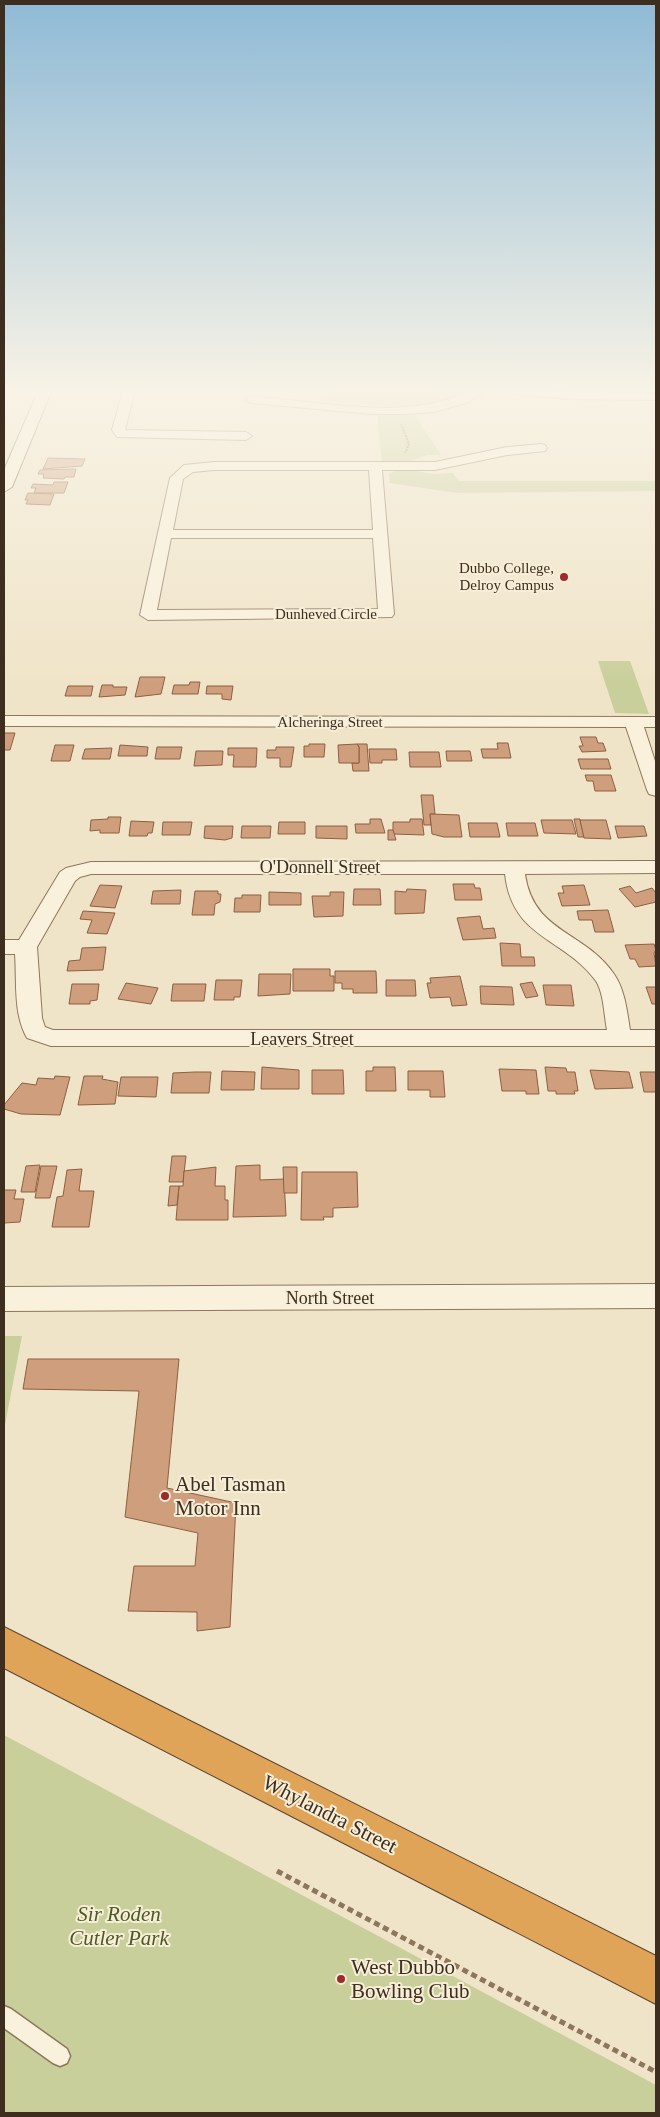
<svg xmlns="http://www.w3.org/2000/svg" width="660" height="2117" font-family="'Times New Roman',serif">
	<rect width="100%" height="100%" fill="#f0e4c8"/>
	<!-- green -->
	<g fill="#c9cf9b">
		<path d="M265 387H469C429 418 347 403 301 396 289 395 275 396 264 391Z"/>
		<path d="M377 414H414L441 455H428L410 461 382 462Z"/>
		<path d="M403 469 434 474 453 473 459 481H656V491L457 493 390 483 389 473Z"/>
		<path d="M598 661H630L649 714 615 713Z"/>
		<path d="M4 1336H22L4 1430Z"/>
		<path d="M4 1735 656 2085V2113H4Z"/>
	</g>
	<!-- building -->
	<g fill="#cf9f7d" stroke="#8d5f41">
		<path d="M48 458 85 459 82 466 43 469Z"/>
		<path d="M76 469 74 477H65L64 479 43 478 44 474H38L40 470Z"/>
		<path d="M54 482H68L64 493H34L36 488H31L33 484 53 485Z"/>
		<path d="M28 493 54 494 50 505 26 504 28 500H25Z"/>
		<path d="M140 677H165L161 694 135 697Z"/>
		<path d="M190 682H200L198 694H172L174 685H189Z"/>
		<path d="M102 685H113V687H127L125 695 99 697Z"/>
		<path d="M68 686H93L91 696H65Z"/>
		<path d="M207 686H233L231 700 222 699V694H206Z"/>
		<path d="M4 733H15L10 750H4Z"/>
		<path d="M580 737H596L598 743H603L606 751 582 752 579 746H583Z"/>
		<path d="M497 743H508L511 758H483L481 749H498Z"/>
		<path d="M309 744H325L324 757H304V746H309Z"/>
		<path d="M357 744H367L369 771H353L352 763H359V747Z"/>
		<path d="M357 744 359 747V763H339L338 745Z"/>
		<path d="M55 745H74L70 761H51Z"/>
		<path d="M120 745 148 747 147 756H118Z"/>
		<path d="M157 747H182L180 759H155Z"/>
		<path d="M276 747H294L291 767H280V758H267V750H276Z"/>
		<path d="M112 748 110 759H82L85 749Z"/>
		<path d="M228 748H257L256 767H233L234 755H228Z"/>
		<path d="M369 749H396L397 760H382V763H370Z"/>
		<path d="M196 751H223L222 765 194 766Z"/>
		<path d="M446 751H470L472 761H447Z"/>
		<path d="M409 752H439L441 767H410Z"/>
		<path d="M578 759H608L611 769H581Z"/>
		<path d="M585 775H611L616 791H595L593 781H587Z"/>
		<path d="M421 795H433L435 814H430L431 825H424Z"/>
		<path d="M430 814 459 815 462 837H444L432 834Z"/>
		<path d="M108 817H121L119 833H100V830L90 831 91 820 108 819Z"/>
		<path d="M370 819H381L385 833H356L355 824H370Z"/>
		<path d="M410 819H422L424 835 393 834V822H410Z"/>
		<path d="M574 819H580L584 837H578Z"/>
		<path d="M541 820H572L576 834 544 833Z"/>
		<path d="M580 820H606L611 839 584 838Z"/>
		<path d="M131 821 154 822 152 833H148L147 836H129Z"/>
		<path d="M163 822H192L190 835H162Z"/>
		<path d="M279 822H305V834H278Z"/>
		<path d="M468 823H497L500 837H470Z"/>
		<path d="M506 823H535L538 836H508Z"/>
		<path d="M205 826H233L232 838 225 840 204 838Z"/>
		<path d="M242 826H271L270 838H241Z"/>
		<path d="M316 826H347V839L316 838Z"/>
		<path d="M615 826H644L647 836 618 838Z"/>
		<path d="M388 830H393L396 840H388Z"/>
		<path d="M453 884H474L475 888H480L482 900H455Z"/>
		<path d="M100 885 122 886 115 908 90 906Z"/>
		<path d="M584 885 590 905 562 906 558 893H564L562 886Z"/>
		<path d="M630 886 636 893 652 888 656 893V902L635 907 619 889Z"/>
		<path d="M354 889H380L381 905H353Z"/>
		<path d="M407 889 426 890 424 913 395 914V891L406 892Z"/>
		<path d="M181 890 180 904H151L153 891Z"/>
		<path d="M195 891H218V894H221L220 902 215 904 214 915H192Z"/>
		<path d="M269 892 301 893V905H269Z"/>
		<path d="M330 892H344L343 916 314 917 312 896H330Z"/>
		<path d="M242 895H261L260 912H234L235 898H242Z"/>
		<path d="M608 910 614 932H595L592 920H579L577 911Z"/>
		<path d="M83 911 115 913 107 934 87 933 92 920 80 919Z"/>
		<path d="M480 916 483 929 494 928 496 938 463 940 457 918Z"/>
		<path d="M500 943 520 944 521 957H534L535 966H502Z"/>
		<path d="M654 944 656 950 654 953 656 966 639 967 635 959H630L625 945Z"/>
		<path d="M106 947 103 970 67 971 69 961 80 960 82 948Z"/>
		<path d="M293 969H330V976H334V991H293Z"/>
		<path d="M335 971H376L377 993H353V989H342V983H335Z"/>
		<path d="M259 974H291L290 994 258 996Z"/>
		<path d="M460 976 467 1005 452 1006 450 997 430 998 427 983H431L430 978Z"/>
		<path d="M216 980H242L240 997H234V1000H214Z"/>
		<path d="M386 980H415L416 996H386Z"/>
		<path d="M532 982 538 996 526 998 520 984Z"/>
		<path d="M126 983 158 988 151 1004 118 999Z"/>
		<path d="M72 984H99L97 1000 90 1001V1004H69Z"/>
		<path d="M173 984H206L204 1001H171Z"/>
		<path d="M543 985H571L574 1006 546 1005Z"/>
		<path d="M480 986 512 987 514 1005 481 1004Z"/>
		<path d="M646 987H656V1004H652Z"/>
		<path d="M262 1067 299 1070V1089H261Z"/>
		<path d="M373 1067H395L396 1091H366V1071H373Z"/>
		<path d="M545 1067 566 1068 567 1072H575L578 1091H574L575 1094H556V1091H548Z"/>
		<path d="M499 1069 536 1070 539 1094H526V1091H502Z"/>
		<path d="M312 1070H343L344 1094H312Z"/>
		<path d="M590 1070 629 1072 633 1088 595 1089Z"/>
		<path d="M222 1071 255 1072 254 1090H221Z"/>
		<path d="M408 1071H443L445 1097H430V1090H408Z"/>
		<path d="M195 1072H211L209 1093H171L173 1073Z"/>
		<path d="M640 1072H656V1092H644Z"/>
		<path d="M55 1076 70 1077 60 1115 21 1114 4 1109V1105L22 1083 36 1085 38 1078 54 1079Z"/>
		<path d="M84 1076H103L102 1079 118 1082 115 1104 78 1105Z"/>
		<path d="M121 1077H158L156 1097 118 1096Z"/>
		<path d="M172 1156H186L183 1182H169Z"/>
		<path d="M40 1165 35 1192H21L26 1166Z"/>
		<path d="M260 1165V1180L284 1179 286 1216 233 1217 236 1166Z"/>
		<path d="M41 1166H57L50 1198H35Z"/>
		<path d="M216 1167 215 1186H225V1200H228V1220H176L179 1186H183L184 1171Z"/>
		<path d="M283 1167H297V1193H284Z"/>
		<path d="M82 1169 79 1191H94L89 1227H52L57 1197 63 1196 67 1170Z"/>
		<path d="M302 1172H357L358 1207 333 1208V1217H323L324 1220H301Z"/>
		<path d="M170 1186H179L177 1205 168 1206Z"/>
		<path d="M4 1190H16L14 1199H24L20 1222 4 1223Z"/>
		<path d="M28 1359H179L167 1488 236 1503 230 1627 197 1631V1612L128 1611 134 1566H195L198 1533 125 1517 139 1391 23 1389Z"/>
	</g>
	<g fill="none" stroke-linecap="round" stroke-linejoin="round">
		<defs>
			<path id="lane" d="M4 2006 11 2009 67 2049 70 2056 67 2063 60 2066 53 2063 4 2028Z"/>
			<g id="street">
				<path d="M124 387H136L125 430 246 432 252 436 246 440 117 437 112 430Z"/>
				<path d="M477 387H516L569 393 656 394V400L569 399 486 391 466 403 434 412 404 414H372L251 403 245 400 251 397C325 400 409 425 477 387Z"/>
				<path d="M541 444 545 445 547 448 545 451 507 455 435 470H382L394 614 392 617 148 620 140 615 170 478 184 465 214 462H435L507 447ZM214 470H369L373 530H173L183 479 193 472ZM171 538H373L378 609 157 610Z"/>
				<path d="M4 716 656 717V727H644L656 764V796L649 794 647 790 626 727 4 726Z"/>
				<path d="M656 861V873L525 874C533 933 585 931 614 974 625 990 627 1011 630 1030H656V1046H51L27 1038C13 1014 17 981 15 954H4V940H19L60 872 66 868 91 862ZM91 874H505C512 939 564 937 596 981 604 994 604 1015 607 1030H53L45 1027 42 1018 37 947 75 881 80 877Z"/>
				<path d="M656 1284V1308L4 1311V1287Z"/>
			</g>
			<path id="secondary" d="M40 387H53L12 487 4 492V470Z"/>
			<path id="highway" d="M4 1627 656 1956V2004L4 1668Z"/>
		</defs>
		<!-- lane casing -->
		<use href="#lane" stroke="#8d765c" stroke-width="3"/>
		<!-- street casing -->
		<use href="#street" stroke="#8d765c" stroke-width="2"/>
		<!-- secondary casing -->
		<use href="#secondary" stroke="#6f573f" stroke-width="2"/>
		<!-- highway casing -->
		<use href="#highway" stroke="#5b4430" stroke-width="2"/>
		<!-- path-far1 -->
		<path stroke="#8d765c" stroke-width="2" stroke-dasharray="2 1" stroke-linecap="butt" d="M401 424 409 444 405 453"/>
		<!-- path -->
		<path stroke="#8d765c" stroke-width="5" stroke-dasharray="6 4" stroke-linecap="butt" d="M277 1871 656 2072"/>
		<!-- lane -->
		<use href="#lane" fill="#faf1dc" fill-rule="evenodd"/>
		<!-- street -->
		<use href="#street" fill="#faf1dc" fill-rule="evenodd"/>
		<!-- secondary -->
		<use href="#secondary" fill="#faf1dc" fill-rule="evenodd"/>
		<!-- highway -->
		<use href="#highway" fill="#e0a458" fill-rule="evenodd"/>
	</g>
	<!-- sky -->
	<linearGradient id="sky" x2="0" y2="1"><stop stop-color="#8fbad6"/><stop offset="0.57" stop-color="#f8f3e6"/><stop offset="1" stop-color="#f8f3e6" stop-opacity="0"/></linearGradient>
	<rect width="660" height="684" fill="url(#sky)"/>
	<!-- markers -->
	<g fill="#9e2a2b" stroke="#f7eed8" stroke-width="2">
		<circle cx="564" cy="577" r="5"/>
		<circle cx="165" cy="1496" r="5"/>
		<circle cx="341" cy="1979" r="5"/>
	</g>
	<g text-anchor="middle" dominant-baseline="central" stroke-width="4" stroke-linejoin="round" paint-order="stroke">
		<!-- far-poi labels -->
		<g font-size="15" fill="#3d2e20" stroke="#f7eed8" text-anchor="end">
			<text x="554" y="568">Dubbo College,<tspan x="554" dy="17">Delroy Campus</tspan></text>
		</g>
		<!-- far-street labels -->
		<g font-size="15" fill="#3d2e20" stroke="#f7eed8">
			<text x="326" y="614">Dunheved Circle</text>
			<text x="330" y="722">Alcheringa Street</text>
		</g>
		<!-- street labels -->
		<g font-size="18" fill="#3d2e20" stroke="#f7eed8">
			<text x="320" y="867">O'Donnell Street</text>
			<text x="302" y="1039">Leavers Street</text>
			<text x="330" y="1298">North Street</text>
		</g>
		<!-- near-poi labels -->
		<g font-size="21" fill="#3d2e20" stroke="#f7eed8" text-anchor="start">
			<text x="175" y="1484">Abel Tasman<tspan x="175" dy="24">Motor Inn</tspan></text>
			<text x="351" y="1967">West Dubbo<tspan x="351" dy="24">Bowling Club</tspan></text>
		</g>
		<!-- near-street labels -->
		<g font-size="21" fill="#3d2e20" stroke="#f7eed8">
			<text transform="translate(330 1814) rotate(27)">Whylandra Street</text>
		</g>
		<!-- near-park labels -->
		<g font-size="21" font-style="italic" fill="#4d5a26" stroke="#f7eed8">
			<text x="119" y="1914">Sir Roden<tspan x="119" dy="24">Cutler Park</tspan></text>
		</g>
	</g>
	<!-- border -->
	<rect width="660" height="2117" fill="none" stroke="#3d2e20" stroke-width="10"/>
</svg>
